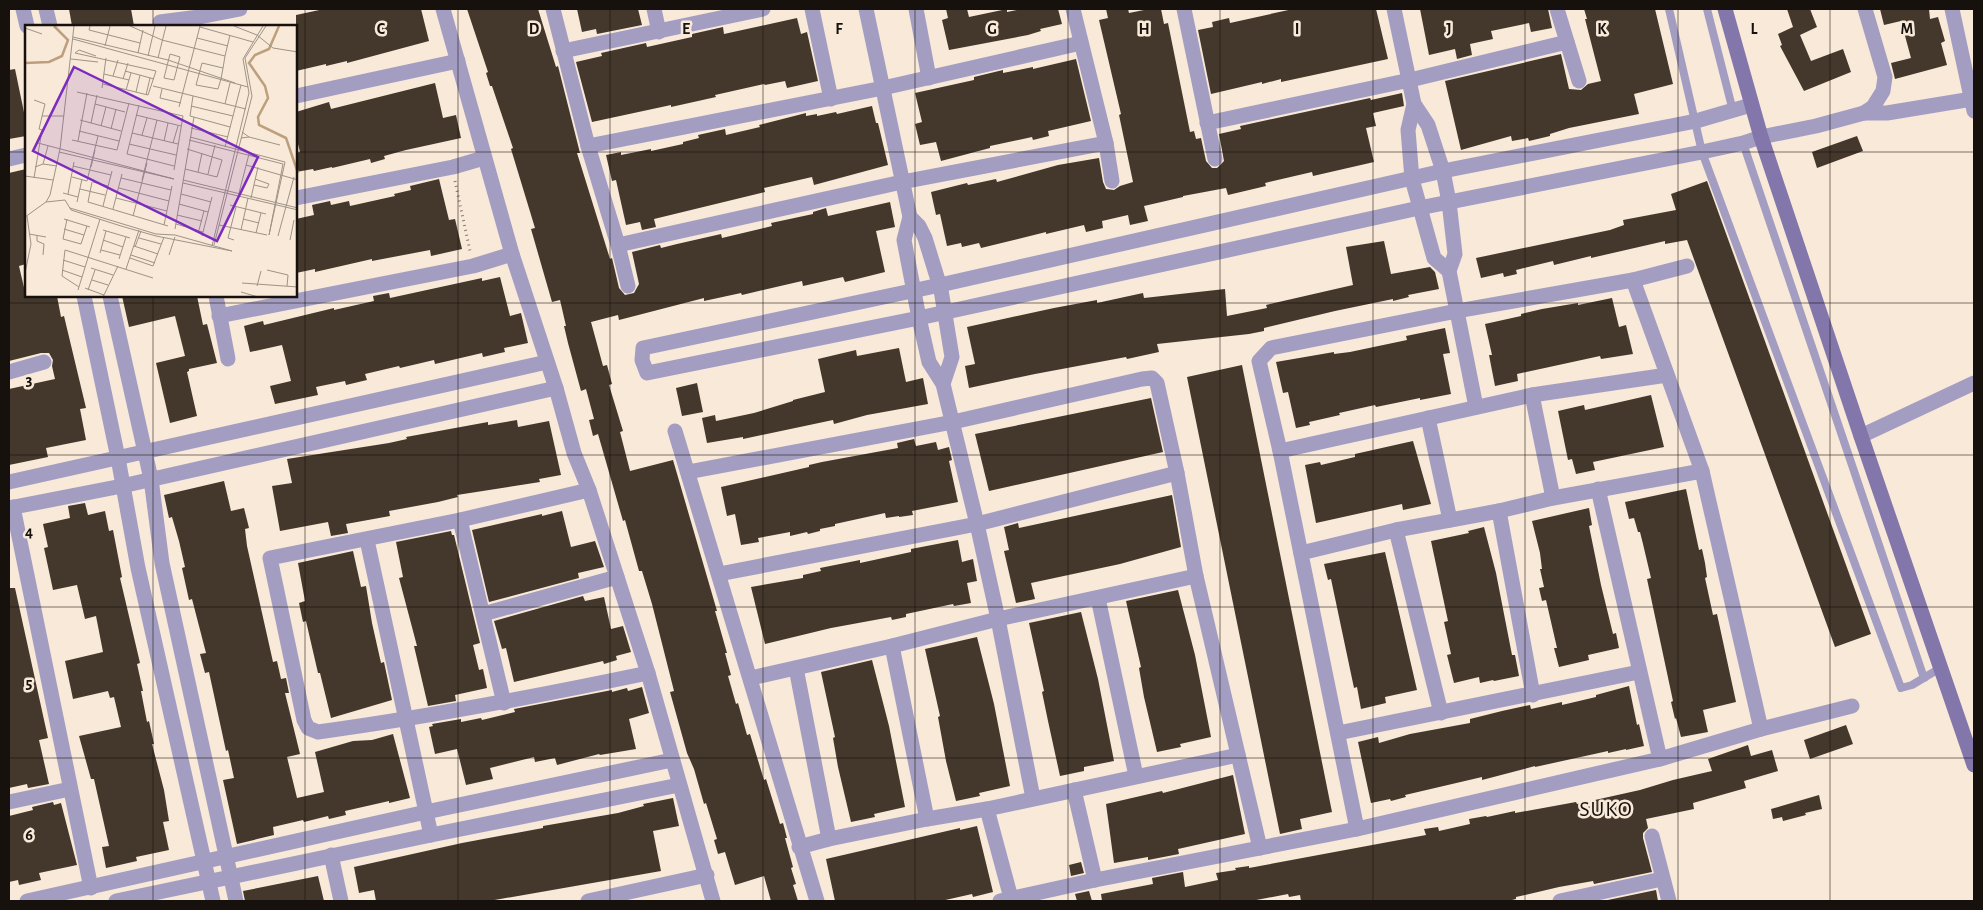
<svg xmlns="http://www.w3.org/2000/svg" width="1983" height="910" font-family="'Alegreya Sans',sans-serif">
	<rect width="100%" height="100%" fill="#f8e9d9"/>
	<!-- building -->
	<g fill="#43382b">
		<path d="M69 9H131L134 26H72Z"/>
		<path d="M324 9H421L429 41 347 63V61L326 66V64L296 71V15Z"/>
		<path d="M467 9H538L556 67 558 66 580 153H577L610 259 612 258 619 288 625 295 634 293 639 284 632 252 660 245 661 248 677 244 721 234 722 238 772 226 771 223 813 214V212L826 208 828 216 890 202 895 227 876 231 885 272 845 282 843 277 803 286 802 281 742 295 741 293 704 301V298L619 320 618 315 591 322 603 366 607 365 612 384 609 385 623 431 620 432 630 471 673 460 717 611H715L727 653H725L731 675 728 676 736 704 738 703 747 735 750 734 764 780 766 779 780 824 783 823 787 838H785L793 867 791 868 796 884 793 885 798 901H771L764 876 735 885 725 852 718 854 714 840 717 839 706 803 704 804 694 769 687 753 670 692 674 691 652 604 642 571H639L625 520 623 521 598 434 593 436 589 420 594 419 586 389 581 391 568 343 564 326H566L560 300 552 302 531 229 535 228 511 149 513 148 492 86H490L486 73 488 72Z"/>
		<path d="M577 9H638L642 25 597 34 596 29 582 32Z"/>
		<path d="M946 9H967L969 17 1007 9V12L1022 9H1058L1062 24 1040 29 1041 31 1028 35 949 50 942 20 948 18Z"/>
		<path d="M1106 9H1128L1129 13 1149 9H1161L1164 24 1168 23 1190 132 1194 131 1196 139 1201 138 1206 161 1212 168H1217L1224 161 1219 134 1241 129 1240 126 1370 98 1371 100 1402 93 1404 106 1373 113 1376 126 1366 128 1374 162 1313 176 1312 172 1265 183 1266 186 1228 195 1226 188 1183 196V197L1144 206 1148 221 1130 225 1128 215 1102 221 1103 228 1086 232 1084 225 1046 234V232L981 248 979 243 962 247 961 243 947 246 940 214 936 215 931 192 967 183 968 185 996 179 997 182 1058 165 1099 158 1103 182 1106 189 1114 190 1120 186 1133 182 1119 115 1121 114 1099 20 1108 18Z"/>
		<path d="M1293 9H1376L1388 59 1281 82V79L1262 84V82L1211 94 1198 30 1213 27 1212 22 1229 18 1230 23Z"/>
		<path d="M1420 9H1548L1552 28 1531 32 1529 23 1491 31 1493 39 1470 44 1472 55 1457 59 1455 49 1429 55Z"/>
		<path d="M1584 9H1655L1673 84 1634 94 1639 114 1569 128 1550 134V136L1529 141 1528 138 1512 141 1511 136 1461 150 1445 81 1561 54 1569 89 1581 90 1588 84 1601 81 1585 19H1587Z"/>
		<path d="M1787 9H1810L1817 27 1800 35 1811 61 1843 49 1851 72 1804 91 1780 46 1782 45 1778 34 1793 27Z"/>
		<path d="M1880 9H1929L1930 19 1938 17 1945 41 1941 43 1947 65 1895 79 1891 63 1911 58 1901 21 1884 25Z"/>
		<path d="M797 18 801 34 807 32 818 81 787 88 785 81 765 85 764 84 715 95 716 97 671 107V105L592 122 576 62 602 56 601 53 646 43 647 47 692 37V34L723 27 724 34Z"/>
		<path d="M1076 59 1091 121 1048 131 1049 136 1033 140 1032 137 990 146V148L941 161 936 142 920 145 915 124 922 122 915 93 974 80V77L1003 70V73L1033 67V69Z"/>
		<path d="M15 69 26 122V136L9 139V70Z"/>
		<path d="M435 83 443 118 456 115 461 138 406 150 384 156 385 159 371 163 370 159 332 168V167L314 171 313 169 296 172V153L300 152 296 136V112L329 102 331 109Z"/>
		<path d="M872 106 876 123H878L888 165 814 185 812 177 764 188 765 192 654 219 656 227 642 230 640 222 626 225 616 180 612 181 606 155 621 152V155L651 149V151L683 144V142L699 138 698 135 725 129 726 135 760 127 759 125 806 113V116L817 114V116L836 112 837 114Z"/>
		<path d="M1857 136 1863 151 1817 168 1812 152Z"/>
		<path d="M26 169V264L19 266 26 296H57L61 317 64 316 86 408 80 409 86 440 46 448 48 457 9 465V389L55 379 52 366 53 360 49 353H41L9 361V173Z"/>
		<path d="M439 179 449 220 455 219 462 249 431 256 430 250 372 261V259L315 272V269L296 273V219L314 215 312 205 330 201 331 205 349 201 350 206 395 196 394 194 411 190 410 186Z"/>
		<path d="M1707 181 1871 634 1835 647 1687 240 1665 244V241L1591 258V256L1554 265 1553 261 1516 270 1517 274 1504 277 1503 273 1481 278 1476 258 1610 230 1624 225 1623 220 1676 210 1671 194Z"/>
		<path d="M1384 241 1391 274 1430 267 1435 272 1439 289 1408 295 1409 297 1393 301V299L1335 311 1264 328V331L1249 334 1157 344 1159 352 1127 359 1126 357 1035 374 969 388 965 366 975 364 967 327 1054 308 1097 300V303L1143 293 1144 298 1225 289 1227 316 1267 308 1266 305 1353 285 1346 247Z"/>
		<path d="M500 277 510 316 521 313 528 343 504 348 505 352 483 357 482 353 435 364 434 360 400 368 399 366 365 374 367 380 346 385 345 381 316 387 318 395 275 404 270 386 291 381 282 345 250 352 244 326 263 321 264 325 334 308V310L374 301 373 296 389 293 390 298 482 278V281Z"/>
		<path d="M122 296H197L203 325 207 324 217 363 189 369V371L187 372 197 416 170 423 156 363 185 356 175 316 129 327Z"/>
		<path d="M1612 298 1619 327 1626 325 1633 354 1601 359 1600 356 1517 374 1518 381 1495 386 1489 355H1492L1485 324 1521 316V314L1542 309 1578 303V305Z"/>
		<path d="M1445 328 1450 353 1443 354 1451 394 1420 400V398L1376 407 1375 405 1339 413 1340 415 1309 422 1310 425 1296 428 1288 392 1283 393 1276 362 1334 352V354L1350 352 1407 340 1406 336Z"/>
		<path d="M899 348 906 382 923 378 928 404 867 415 834 424 833 420 743 439V437L707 443 702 418 715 415 716 421 754 413 793 401V400L825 392 818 359 856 350 857 356Z"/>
		<path d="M1242 365 1332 812 1300 819 1302 829 1280 834 1187 377Z"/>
		<path d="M697 383 703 412 682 416 676 388Z"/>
		<path d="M1651 395 1664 447 1593 462 1595 470 1576 474 1572 459 1568 460 1558 411 1584 405 1585 410Z"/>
		<path d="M1151 398 1163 452 989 491 975 434Z"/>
		<path d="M517 420 518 427 549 421 561 475 539 479 540 482 457 495 458 497 438 502 389 511 390 516 346 524 348 533 331 536 328 522 280 531 272 486 292 483 287 459 389 443 407 439 406 437 488 422V425Z"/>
		<path d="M914 439 916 446 936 442 938 450 949 447 952 460 949 461 958 502 912 511 913 515 899 517V516L886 518 885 513 835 524V526L820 529V531L808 534 807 532 790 536V532L758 538 759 542 741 545 735 514 727 516 721 487 809 467V465L822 462 898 448 897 443Z"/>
		<path d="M1413 441 1431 504 1403 510 1402 504 1316 523 1305 465 1320 462 1321 465 1355 457V454Z"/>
		<path d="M224 481 231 511 244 508 249 528 245 529 247 546 273 662 277 661 281 679 286 678 289 693H285L300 754 287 757 297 798 324 792 315 752 353 741 372 740 393 734 410 798 389 803V801L345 811 346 815 329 819 328 816 304 822 303 820 273 827 274 835 237 844 223 780 234 778 228 750 226 751 209 672 205 673 200 654 206 653 192 599 189 600 182 568 185 567 179 541 172 517 169 518 164 495Z"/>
		<path d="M1686 489 1699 550 1702 549 1705 563 1707 577 1705 578 1713 615 1717 614 1736 702 1703 710 1708 732 1681 737 1676 718 1675 719 1671 702 1673 701 1647 579 1651 578 1643 544 1640 532H1638L1634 518 1629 519 1625 502Z"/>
		<path d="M1172 495 1181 547 1120 564 1031 583 1035 599 1016 603 1004 551 1009 550 1004 527 1018 523 1019 528Z"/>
		<path d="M85 503 88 515 105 511 109 531 113 530 122 577 120 578 140 663 137 664 143 691H141L147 722 149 721 154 744H152L164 790 169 821 163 822 169 850 136 857 137 861 106 868 102 847 109 846 94 779H91L79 736 121 727 114 697 110 698 108 691 73 699 65 661 103 652 96 616 85 619 77 585 53 590 44 548 48 547 43 524 70 518 68 506Z"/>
		<path d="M1589 508 1592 525 1589 526 1601 585 1613 634 1616 633 1619 648 1588 655 1589 660 1559 667 1554 648H1557L1546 600 1542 601 1539 588 1544 587 1540 569H1542L1540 553 1532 521Z"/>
		<path d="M562 511 571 547 595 541 604 567 578 573 579 578 489 602 472 530 542 514V516Z"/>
		<path d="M1484 527 1496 573 1512 655H1515L1519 676 1494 681 1493 680 1480 683 1479 677 1454 683 1447 655 1451 654 1444 622 1448 621 1431 541 1469 533 1468 531Z"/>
		<path d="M451 531 452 535H454L480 643 473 645 479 670 483 669 487 688 455 695 456 701 428 706 414 646H417L399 578 403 577 396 542Z"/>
		<path d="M958 540 962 562 973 559 977 581 967 583 971 603 954 606 953 604 906 614V617L892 620 891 617 831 628 765 644 751 587 803 578V575L821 571 820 568 860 560V563L911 552V549Z"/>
		<path d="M353 551 361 587 366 586 372 623 381 663 384 662 392 700 331 718 320 673H318L306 621 303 622 299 603 305 601 298 563Z"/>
		<path d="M1385 552 1417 690 1385 697 1386 703 1361 709 1357 687 1354 688 1331 579 1328 580 1324 564Z"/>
		<path d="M9 588H15L48 738 39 740 49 784 28 788 27 784 9 788Z"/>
		<path d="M1178 590 1195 655 1211 737 1180 744 1181 747 1157 752 1144 697 1139 668 1141 667 1126 601Z"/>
		<path d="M583 596 585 601 604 597 611 629 623 626 631 652 616 656 617 660 604 664 603 661 514 682 506 648 502 649 494 621Z"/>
		<path d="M1081 612 1098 679 1114 761 1084 767V771L1060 776 1048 721 1042 692 1044 691 1029 623Z"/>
		<path d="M977 637 994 704 1010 786 979 793 980 796 956 801 946 761 938 717 940 716 925 649Z"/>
		<path d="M872 660 889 726 905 807 874 814 875 817 851 822 838 767 833 738 835 737 821 672Z"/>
		<path d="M1629 686 1637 725 1639 724 1644 746 1626 750V749L1608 753V751L1535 767V766L1482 780V777L1405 795 1406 797 1391 801 1390 799 1371 803 1358 742 1378 737 1379 743 1410 734 1470 723V719L1502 711 1530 705 1531 709 1562 702V705L1596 697V695Z"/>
		<path d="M642 687 649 713 629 719 636 749 600 755 599 754 557 765 555 758 535 762 534 757 490 768 493 779 466 785 457 749 435 754 429 727 433 726 432 724 461 719V722L481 718 482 720 515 712 514 709 612 690V692L627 688 628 691Z"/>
		<path d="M1846 725 1853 744 1810 759 1804 740Z"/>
		<path d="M1748 745 1751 756 1772 750 1778 771 1744 781 1746 788 1693 803 1694 809 1646 819 1648 828 1643 833V838L1652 872 1594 884 1593 881 1559 887 1516 897V899L1508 901H1301L1300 895 1289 897 1288 894 1251 901H1102L1101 894 1153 884 1152 878 1183 872 1185 887 1218 880 1216 873 1236 870 1235 868 1249 866V868L1426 835 1424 829 1438 827 1439 831 1470 824 1469 819 1486 816 1487 817 1515 811V813L1576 802 1577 804 1640 790 1673 780 1712 771 1708 759Z"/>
		<path d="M1233 775 1245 834 1178 849 1179 854 1148 860V857L1114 863 1106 804 1162 791 1163 793Z"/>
		<path d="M1819 795 1822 809 1805 813 1806 815 1783 821 1782 817 1773 819 1771 809Z"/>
		<path d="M673 798 679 826 653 831 661 871 489 901H376L374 890 359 893 354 867 462 843 543 828V826L618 813 644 806 643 804Z"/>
		<path d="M53 802 54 805 61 803 77 865 39 873 41 880 19 885 18 880 9 882V816L33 810 32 807Z"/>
		<path d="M977 826 993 892 973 897 972 894 941 901H835L826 859 960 828V830Z"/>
		<path d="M1081 862 1084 873 1071 876 1069 865Z"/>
		<path d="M318 876 324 901H245L243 891Z"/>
		<path d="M1656 890 1658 901H1603Z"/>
		<path d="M1089 891 1092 901H1077L1075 894Z"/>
	</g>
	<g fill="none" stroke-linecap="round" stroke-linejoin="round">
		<!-- path -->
		<path stroke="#847a70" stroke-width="3" stroke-dasharray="1 4" stroke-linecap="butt" d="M455 181 470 251"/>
		<!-- lane -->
		<g stroke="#a49dc2" stroke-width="8">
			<path d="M1669 9 1702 152 1901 688 1912 685 1942 667"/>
			<path d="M1707 9 1733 111"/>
			<path d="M1743 143 1924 678"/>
		</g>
		<!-- street -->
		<g stroke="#a49dc2" stroke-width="15">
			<path d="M23 9 27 26"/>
			<path d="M46 9 50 26"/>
			<path d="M443 9 512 254 556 388 574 453 589 490 648 673 713 901"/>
			<path d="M553 9 588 146 618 245 628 286"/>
			<path d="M654 9 659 32"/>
			<path d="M812 9 831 99"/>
			<path d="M866 9 910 217 919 226 925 238 941 290 952 357 943 384"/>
			<path d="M916 9 929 78"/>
			<path d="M1073 9 1106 143 1112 181"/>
			<path d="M1184 9 1215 159"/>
			<path d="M1394 9 1414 104 1408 130 1412 179 1434 258 1449 271"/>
			<path d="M1557 9 1579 81"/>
			<path d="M1952 9 1974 111"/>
			<path d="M160 22 199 17 240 9"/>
			<path d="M563 51 763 9"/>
			<path d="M296 96 458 61"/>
			<path d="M1414 104 1428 125 1443 171 1449 202 1455 254 1449 271 1476 407"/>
			<path d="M1751 105 1696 121 1443 171 940 285 643 348 642 360 647 373 919 318 1419 208 1702 152 1743 143 1761 137 1816 126 1864 113H1887L1972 99"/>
			<path d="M1864 113 1873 107 1883 91 1885 77 1865 9"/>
			<path d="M1207 123 1410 80 1567 42"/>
			<path d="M588 146 883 88 1081 43"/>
			<path d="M9 159 26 155"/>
			<path d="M296 198 453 167 484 158"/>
			<path d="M910 217 904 240 919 318 929 362 943 384 977 524 998 619 1033 798"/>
			<path d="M618 245 902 182 1106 143"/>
			<path d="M1633 280 1702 471 1761 729"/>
			<path d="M84 296 118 458 138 568 213 901"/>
			<path d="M110 296 151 479 162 563 236 901"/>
			<path d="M216 296 228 359"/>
			<path d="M219 316 473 266 512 254"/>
			<path d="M9 372 44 362"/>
			<path d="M1532 395 1553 498"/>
			<path d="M1428 418 1450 520"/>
			<path d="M675 431 817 901"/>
			<path d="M1861 436 1974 383"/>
			<path d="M1280 451 1532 395 1667 375"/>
			<path d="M688 472 953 422 1142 379 1152 378 1157 383 1177 473 1196 576 1260 848"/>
			<path d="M9 482 547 362"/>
			<path d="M1598 489 1660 759"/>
			<path d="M589 490 460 520 270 558 304 720 308 728 318 732C429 717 538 696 648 673"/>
			<path d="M13 507 91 888"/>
			<path d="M9 508 122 486 556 388"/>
			<path d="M1499 511 1533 695"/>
			<path d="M460 520 504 703"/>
			<path d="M1396 530 1441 713"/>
			<path d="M367 540 431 835"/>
			<path d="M1301 553 1396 530 1499 511 1553 498 1702 471"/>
			<path d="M719 574 977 524 1177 473"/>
			<path d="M1098 598 1136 776"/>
			<path d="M483 614 617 577"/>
			<path d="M892 646 927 819"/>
			<path d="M796 668 829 839"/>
			<path d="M751 678 892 646 998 619 1196 576"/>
			<path d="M1338 733 1639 672"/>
			<path d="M1074 790 1095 880"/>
			<path d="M9 802 70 789"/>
			<path d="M987 809 1011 898"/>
			<path d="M1357 829 1280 451 1259 361 1271 348 1457 311 1633 280 1687 266"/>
			<path d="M1652 836 1669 901"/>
			<path d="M799 847 829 839 927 819 987 809 1238 755"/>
			<path d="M331 855 341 901"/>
			<path d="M27 901 426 812 672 760"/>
			<path d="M116 901 431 835 679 785"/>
			<path d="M588 901 707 875"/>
			<path d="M1000 901 1095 880 1357 829 1660 759 1761 729 1852 706"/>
			<path d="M1560 901 1662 879"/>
		</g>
		<!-- secondary -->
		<path stroke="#8276ab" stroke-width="15" d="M1725 9 1761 137 1861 436 1974 765"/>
	</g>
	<!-- grid -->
	<path fill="none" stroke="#16110c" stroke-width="1" stroke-opacity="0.55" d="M153 9V26M305 9V901M458 9V901M610 9V901M763 9V901M915 9V901M1068 9V901M1220 9V901M1373 9V901M1525 9V901M1678 9V901M1830 9V901M9 152H26M296 152H1974M153 296V901M9 303H1974M9 455H1974M9 607H1974M9 758H1974"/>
	<g text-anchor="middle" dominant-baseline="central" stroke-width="5" stroke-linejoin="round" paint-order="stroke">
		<!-- quarter labels -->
		<g font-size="22" letter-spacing="1" fill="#16110c" stroke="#f8e9d9">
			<text x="1606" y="809">SUKO</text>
		</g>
	</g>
	<!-- overview -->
	<g transform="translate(25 25)">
		<rect width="272" height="272" fill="#f8e9d9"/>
		<path fill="none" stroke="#bd9f7d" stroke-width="2.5" d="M254 1 244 24 230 30 224 38 240 61 243 73 233 92 234 100 261 113 273 148M0 38 24 37 37 31 43 15 29 1"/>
		<path fill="none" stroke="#9e9387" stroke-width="1" d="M65 1 64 5 115 18M105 1 137 15 200 31M209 1 232 10 248 23 273 27M175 2 228 17M0 3 17 9M48 12 143 35 210 58M172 13 203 21M48 14 223 62M80 21 85 1M113 28 118 5M145 29 155 32 149 55 139 53ZM71 31 54 25 50 28 131 46 123 70 78 59M123 31 130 1M133 33 141 1M46 34 73 37M198 43 177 38 171 60 193 64 196 54 198 43 200 31 205 10M100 46 129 54M79 49 104 55M88 51 93 35M98 54 103 38M128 61 221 84M77 63 81 33M137 64 135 73 156 78M101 65 106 48M52 67 158 91 149 145M111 67 115 50M121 70 125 53M168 71 165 91 205 102M9 75 20 79 14 104 17 105 9 153M70 79 100 87M200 79 205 58M114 80 102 129 149 141M166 81 208 91M154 82 175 1M111 90 156 101M17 91H39M55 95 96 106M66 98 72 70M76 101 81 82M166 103 203 112M86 104 91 84M54 106 94 116M107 108 153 119M117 110 122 93M224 112 255 120M216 113 224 112 217 107M47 115 92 125 104 78M164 115 258 139 244 210 260 137 165 112M53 116 62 68M139 116 143 98M13 118 149 154 34 127M148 118 153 101M104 119 151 130M200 122 216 60M18 139 23 121M221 140 273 155M48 141 86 150M10 142 18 139 32 141M66 142 70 125M160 144 192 152 197 135 162 124M173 147 177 128M183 149 190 120M0 151 28 155M47 152 62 156M96 153 146 165M117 155 132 95M158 155 273 183M62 156 73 111M67 157 63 177 143 201M68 157 83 161M158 158 273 185M229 160 242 163 244 159 230 154M94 163 144 176M55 164 80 170M38 168 53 172M214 168 224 129M43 169 49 137M156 169 186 177M91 173 142 186M226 173 233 142M21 177 40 175 46 185 96 201 131 211 207 226 150 210 131 209 45 183M52 177 57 154M154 179 183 187M205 180 241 189M78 181 87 146M88 184 97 149M152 190 177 196M108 191 122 138M0 192 21 177 25 170 35 124 49 1M39 194 65 202M42 194 38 214 56 219 62 201M218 194 234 198M151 199 178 207M139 200 147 161M194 200 242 210M39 204 59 210M150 204 169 92M78 205 105 213M174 205 179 186M216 205 223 173M231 208 236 188M4 209 21 212M12 211V216L19 219 18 230M177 211 187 172M253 211 269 152M114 213 136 219M78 215 98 222M209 215 203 213 211 182M265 215 269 195M189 220 227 71 220 33 241 1M109 221 133 229M187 221 224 68 218 34 238 1M110 222 116 206M76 225 95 230M75 228 81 206M106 230 130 238M144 230 150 212M105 233 128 241 139 212M94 234 101 212M38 235 60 242M66 243 88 250M101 244 114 205M37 245 57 252M242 245 263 250 262 261M0 248 6 219 2 191M67 255 83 260M217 258 273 262M232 261 236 246M54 262 37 251 40 225 128 253M60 263 79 270M53 265 75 194M63 265 70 245M216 267 233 272M78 272 93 241"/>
		<path fill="#7b2cbf" fill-opacity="0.15" stroke="#7b2cbf" stroke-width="2.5" d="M49 42 233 132 192 216 8 126Z"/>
		<rect width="272" height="272" fill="none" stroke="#16110c" stroke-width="2.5"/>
	</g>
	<g font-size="16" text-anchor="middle" font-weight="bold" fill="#16110c" stroke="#f8e9d9" stroke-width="5" stroke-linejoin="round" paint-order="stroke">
		<text x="381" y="34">C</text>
		<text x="534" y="34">D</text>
		<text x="686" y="34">E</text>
		<text x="839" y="34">F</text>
		<text x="992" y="34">G</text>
		<text x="1144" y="34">H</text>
		<text x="1297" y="34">I</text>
		<text x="1449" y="34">J</text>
		<text x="1602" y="34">K</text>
		<text x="1754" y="34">L</text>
		<text x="1907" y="34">M</text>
		<text x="29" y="385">3</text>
		<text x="29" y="537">4</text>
		<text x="29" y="688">5</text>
		<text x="29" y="840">6</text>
	</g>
	<!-- border -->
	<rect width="1983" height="910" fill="none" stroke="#16110c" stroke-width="20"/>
</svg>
